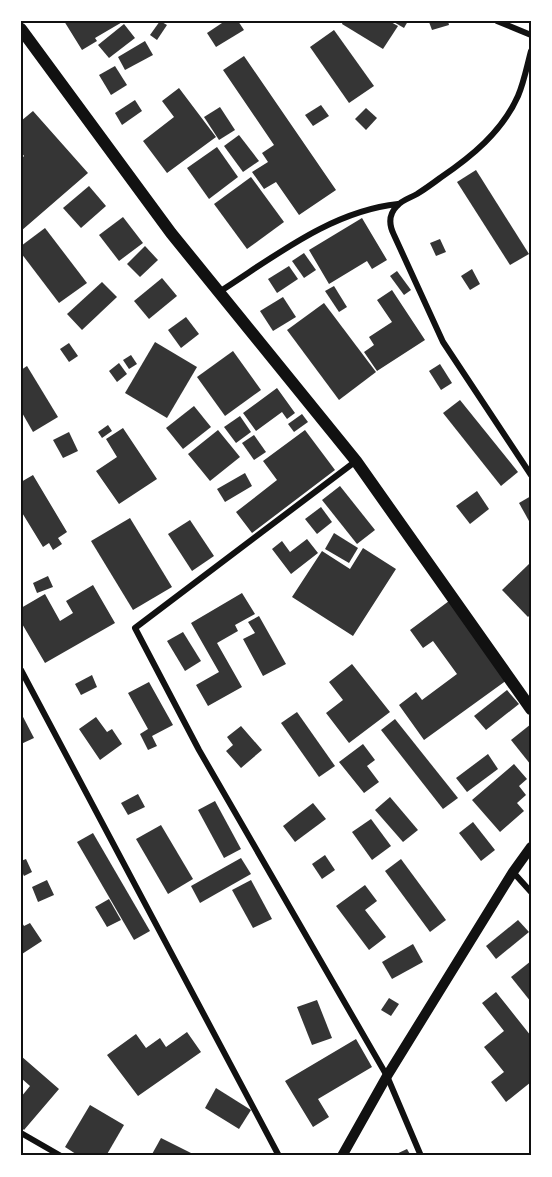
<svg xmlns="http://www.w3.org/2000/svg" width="552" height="1177" font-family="Literata,serif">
	<rect width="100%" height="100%" fill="#fff"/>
	<!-- building -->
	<g fill="#353535">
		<path d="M64 21H124L95 38 97 41 82 50Z"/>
		<path d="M160 21 167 25 157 40 150 35Z"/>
		<path d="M225 21H238L244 30 216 47 207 33Z"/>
		<path d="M343 21H389L398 26 383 49 342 24Z"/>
		<path d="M392 21H408L404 28Z"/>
		<path d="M433 21H448L449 25 432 30 429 22Z"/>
		<path d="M124 24 135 38 109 58 98 45Z"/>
		<path d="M334 30 374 86 349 103 310 47Z"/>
		<path d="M145 41 153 55 125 70 118 57Z"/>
		<path d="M244 56 336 190 299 215 276 182 264 189 252 172 268 162 262 153 274 145 223 70Z"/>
		<path d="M115 66 127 85 111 95 99 75Z"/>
		<path d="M179 88 216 137 167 173 143 141 174 117 162 101Z"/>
		<path d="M135 100 142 111 122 125 115 113Z"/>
		<path d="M321 105 329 116 313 126 305 115Z"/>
		<path d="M220 107 235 130 219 140 204 117Z"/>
		<path d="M366 108 377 118 366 130 355 119Z"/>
		<path d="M33 111 88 173 21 231V159L24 156 21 152V121Z"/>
		<path d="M239 135 259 161 243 172 224 146Z"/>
		<path d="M217 147 238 177 209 199 187 168Z"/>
		<path d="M476 170 529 254 510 265 457 182Z"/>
		<path d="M251 177 284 222 247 249 214 204Z"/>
		<path d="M89 186 106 206 81 228 63 208Z"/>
		<path d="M123 217 143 243 119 261 99 235Z"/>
		<path d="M362 218 387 260 372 269 367 261 329 284 309 250Z"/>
		<path d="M45 228 87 283 59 303 21 253V246Z"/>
		<path d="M440 239 446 252 436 256 430 243Z"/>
		<path d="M145 246 158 260 140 277 127 264Z"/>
		<path d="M304 253 316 270 304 278 292 261Z"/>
		<path d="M289 266 298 279 277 293 268 279Z"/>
		<path d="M472 269 480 284 470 290 461 276Z"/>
		<path d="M397 271 411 290 404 295 390 276Z"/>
		<path d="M162 278 177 296 149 319 134 301Z"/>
		<path d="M102 282 117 297 82 330 67 314Z"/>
		<path d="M334 286 347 307 339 312 325 291Z"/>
		<path d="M392 290 425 340 377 371 364 352 374 345 369 337 392 322 377 300Z"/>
		<path d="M283 297 296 317 273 331 260 311Z"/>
		<path d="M324 303 376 372 339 400 287 330Z"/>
		<path d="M186 317 199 334 181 348 168 330Z"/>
		<path d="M155 342 197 367 167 418 125 393Z"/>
		<path d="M69 343 78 356 69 362 60 349Z"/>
		<path d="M233 351 261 390 225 416 197 377Z"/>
		<path d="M131 355 137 364 129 369 123 360Z"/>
		<path d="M119 363 127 374 117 382 109 371Z"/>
		<path d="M440 364 452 383 441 390 429 371Z"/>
		<path d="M27 366 58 417 33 432 21 411V370Z"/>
		<path d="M277 388 295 413 287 419 282 412 256 431 243 413Z"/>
		<path d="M460 400 518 472 501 486 443 413Z"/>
		<path d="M194 406 211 427 183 449 166 428Z"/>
		<path d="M302 414 308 422 294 432 288 424Z"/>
		<path d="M240 416 251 432 236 443 224 427Z"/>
		<path d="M108 425 112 431 102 438 98 432Z"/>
		<path d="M123 428 157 479 119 504 96 471 117 457 106 439Z"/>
		<path d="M218 430 240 457 210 481 188 454Z"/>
		<path d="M305 430 335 470 252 533 236 512 277 480 263 461Z"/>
		<path d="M69 432 78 451 63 458 53 440Z"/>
		<path d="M254 435 266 452 254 460 242 443Z"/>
		<path d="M245 473 252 486 225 502 217 489Z"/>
		<path d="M33 475 67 532 58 538 62 544 53 550 49 543 43 547 21 511V482Z"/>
		<path d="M340 486 375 530 357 544 322 500Z"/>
		<path d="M477 491 489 509 470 524 456 506Z"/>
		<path d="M531 496V521H529L519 503Z"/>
		<path d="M321 507 332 522 317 534 305 519Z"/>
		<path d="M130 518 172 587 133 610 91 541Z"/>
		<path d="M190 520 214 556 192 571 168 534Z"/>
		<path d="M334 533 358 548 349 563 325 549Z"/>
		<path d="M307 539 318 553 291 574 272 549 282 541 290 552Z"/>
		<path d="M363 548 396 569 353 636 292 597 322 551 350 569Z"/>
		<path d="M529 564 531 566V614L528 617 502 590Z"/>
		<path d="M48 576 53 587 37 593 33 583Z"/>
		<path d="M93 585 115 623 45 663 21 622V608L45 594 60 621 73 613 66 601Z"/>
		<path d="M242 593 255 614 235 625 238 631 217 643 242 687 208 706 196 685 219 672 191 623Z"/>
		<path d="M449 601 507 680 424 740 399 705 416 692 422 700 457 674 433 641 423 648 410 630Z"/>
		<path d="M259 616 286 664 263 676 243 639 255 633 248 622Z"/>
		<path d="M183 632 201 661 185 671 167 641Z"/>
		<path d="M352 664 390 712 349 743 326 713 343 700 329 682Z"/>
		<path d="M92 675 97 687 81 695 75 684Z"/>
		<path d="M149 682 173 725 152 736 157 746 148 750 140 734 148 729 128 693Z"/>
		<path d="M507 690 519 704 486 730 474 716Z"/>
		<path d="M297 712 335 766 319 777 281 723Z"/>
		<path d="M21 713 34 738 21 744Z"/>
		<path d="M96 717 107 732 112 729 122 744 100 760 79 729Z"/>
		<path d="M395 719 458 798 443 809 381 730Z"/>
		<path d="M531 724V765L511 740Z"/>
		<path d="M241 726 262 750 241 768 226 751 233 745 227 737Z"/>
		<path d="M363 744 375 760 367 766 379 782 364 793 339 762Z"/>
		<path d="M488 754 498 769 467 792 456 778Z"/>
		<path d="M514 764 527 779 519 786 526 795 517 803 524 811 500 832 472 800Z"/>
		<path d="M138 794 145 807 128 815 121 803Z"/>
		<path d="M390 797 418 830 403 842 375 810Z"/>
		<path d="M215 801 241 849 224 858 198 810Z"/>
		<path d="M313 803 326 819 295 842 283 826Z"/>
		<path d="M371 819 391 846 372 860 352 832Z"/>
		<path d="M473 822 495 850 481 861 459 833Z"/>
		<path d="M161 825 193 879 168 894 136 839Z"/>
		<path d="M93 833 150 931 134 940 77 842Z"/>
		<path d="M325 855 335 870 322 879 312 864Z"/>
		<path d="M241 858 251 874 200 903 191 886Z"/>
		<path d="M26 859 32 872 24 876 21 870V861Z"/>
		<path d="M401 859 446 920 430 932 385 871Z"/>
		<path d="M47 880 54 895 38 902 32 887Z"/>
		<path d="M251 880 272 919 253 928 232 890Z"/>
		<path d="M365 885 377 901 365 910 386 937 369 950 336 906Z"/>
		<path d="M109 899 121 920 107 927 95 907Z"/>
		<path d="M518 920 529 932 496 959 486 946Z"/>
		<path d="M21 921 24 926 30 923 42 941 22 954Z"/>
		<path d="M413 944 423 962 392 979 382 962Z"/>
		<path d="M531 961V1002L511 977Z"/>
		<path d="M496 992 531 1036V1082L506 1102 491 1082 504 1072 484 1047 504 1031 482 1003Z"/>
		<path d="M389 998 399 1004 391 1016 381 1010Z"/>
		<path d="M317 1000 332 1038 312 1045 297 1007Z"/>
		<path d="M187 1032 201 1052 138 1096 107 1055 136 1034 146 1048 160 1038 166 1047Z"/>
		<path d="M356 1039 372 1067 318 1099 329 1117 313 1127 285 1081Z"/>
		<path d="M21 1056 59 1089 24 1130 21 1127V1097L30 1086 21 1078Z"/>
		<path d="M216 1088 251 1110 239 1129 205 1108Z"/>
		<path d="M90 1105 124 1125 106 1156H79L65 1147Z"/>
		<path d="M161 1138 197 1156H151Z"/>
		<path d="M407 1149 411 1156H392Z"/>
	</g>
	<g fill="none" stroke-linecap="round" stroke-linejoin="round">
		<!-- minor -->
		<g stroke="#111" stroke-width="6">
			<path d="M497 21 531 35"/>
			<path d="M531 51C527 66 524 82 518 96 502 132 471 157 440 178 432 184 425 189 417 194 410 198 402 200 397 206 388 215 389 225 394 235L443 342 531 475"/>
			<path d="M219 292C274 257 331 211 398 204"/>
			<path d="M356 461 135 628 199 750 387 1076 421 1156"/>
			<path d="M21 670 279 1156"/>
			<path d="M513 872 531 892"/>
			<path d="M21 1133 61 1156"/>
		</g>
		<!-- tertiary -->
		<path stroke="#111" stroke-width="10" d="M342 1156 387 1076 513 872 531 847"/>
		<!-- secondary -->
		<path stroke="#111" stroke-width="12" d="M21 29 171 233 356 461 531 709"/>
	</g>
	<!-- border -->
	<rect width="552" height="1177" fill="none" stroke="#ffffff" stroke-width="45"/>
	<rect x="22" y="22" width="508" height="1132" fill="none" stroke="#111" stroke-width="2"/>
</svg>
